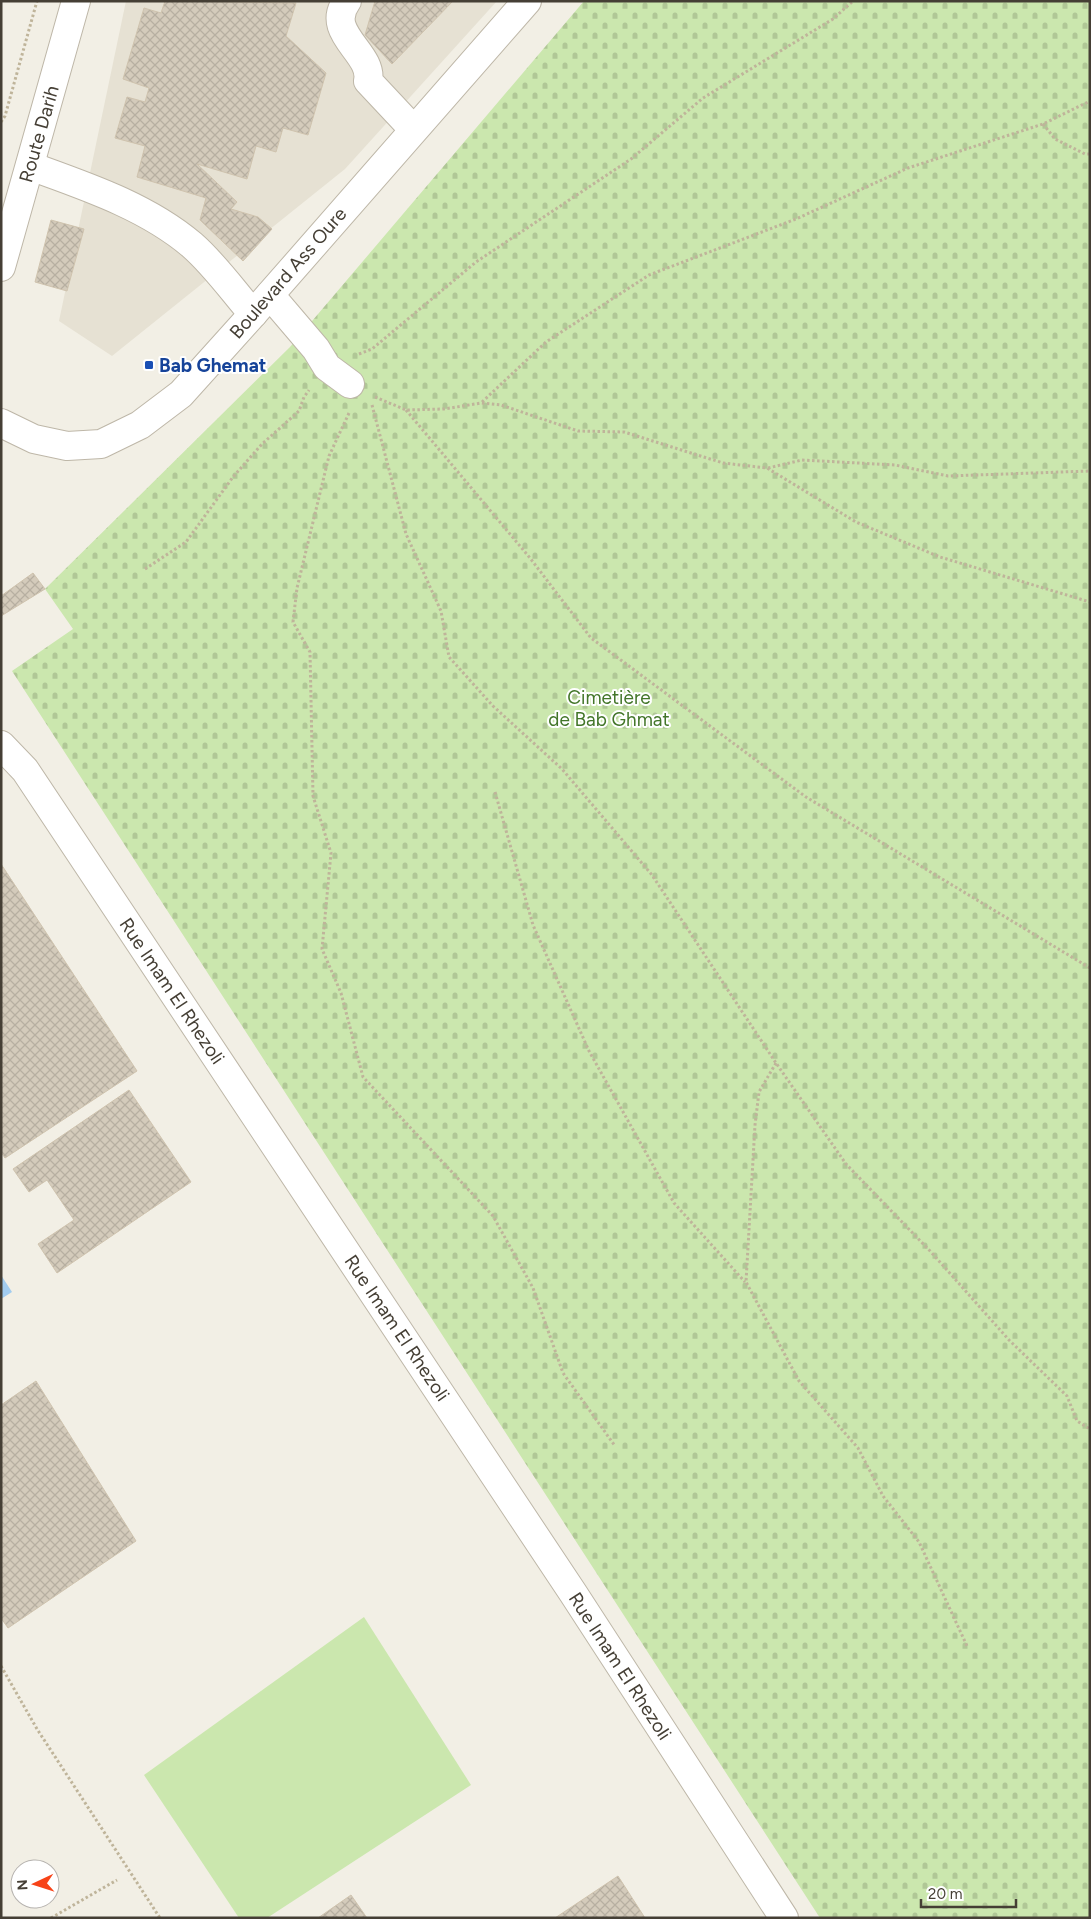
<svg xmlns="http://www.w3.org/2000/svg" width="1091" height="1919" font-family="Figtree,sans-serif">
	<defs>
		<pattern id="cemetery-stones" width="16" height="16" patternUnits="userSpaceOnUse" patternTransform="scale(1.25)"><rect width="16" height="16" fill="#cbe7ae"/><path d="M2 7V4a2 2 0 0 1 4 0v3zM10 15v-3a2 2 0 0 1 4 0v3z" fill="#b0c796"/></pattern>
		<pattern id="building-cross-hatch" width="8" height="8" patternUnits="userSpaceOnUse" patternTransform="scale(1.25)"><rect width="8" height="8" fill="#d4cbbb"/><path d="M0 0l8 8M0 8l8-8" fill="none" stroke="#b7afa1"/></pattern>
	</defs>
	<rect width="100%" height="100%" fill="#f2efe5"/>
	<!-- residential -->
	<path fill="#e6e1d3" d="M126 1H497L345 169 112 356 59 321Z"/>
	<!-- green -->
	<path fill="#cbe7ae" d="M364 1617 471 1785 267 1918H239L144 1775Z"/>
	<!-- cemetery -->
	<path fill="url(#cemetery-stones)" d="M584 1H1090V1918H820L12 671 73 629 45 589 290 347Z"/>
	<!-- water -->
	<path fill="#a2ccef" d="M1 1275 12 1292 1 1299Z"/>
	<!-- building -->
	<g fill="url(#building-cross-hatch)" stroke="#cfc3ae">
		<path d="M165 1 296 3 286 36 326 73 308 135 283 128 276 152 256 146 247 179 197 164 237 202 231 209 258 217 272 229 243 261 200 220 206 198 137 177 145 146 115 138 127 97 145 102 149 88 123 79 144 8 161 13Z"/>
		<path d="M375 1H453L392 64 365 35Z"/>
		<path d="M51 220 84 229 67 291 35 282Z"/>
		<path d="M33 573 45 589 1 616V596Z"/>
		<path d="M1 864 137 1071 5 1158 1 1152Z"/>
		<path d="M129 1090 191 1182 57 1273 38 1244 74 1220 47 1180 29 1192 13 1169Z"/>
		<path d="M36 1381 136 1541 8 1628 1 1618V1405Z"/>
		<path d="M618 1876 645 1918H555Z"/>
		<path d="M351 1895 367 1918H318Z"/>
	</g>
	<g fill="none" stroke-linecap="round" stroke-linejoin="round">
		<defs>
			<g id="minor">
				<path d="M347 1C323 33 374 53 368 81L413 129"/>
				<path d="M30 166C85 186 146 206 192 245 215 265 233 291 253 314"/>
				<path d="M1 267 76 1"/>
				<path d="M270 295 316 349 327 367 350 384"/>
				<path d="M1 423 34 439 67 446 101 444 140 425 181 394 253 314 527 1"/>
				<path d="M1 745 25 770 573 1593 784 1918"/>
			</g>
		</defs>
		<!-- minor casing -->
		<use href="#minor" stroke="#beb7a8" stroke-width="30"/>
		<!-- path -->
		<g stroke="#bfb49a" stroke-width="3" stroke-dasharray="2.5 2.5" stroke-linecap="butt">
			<path d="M1 122 5 116 37 1"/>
			<path d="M1043 124 1055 139 1085 154H1090"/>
			<path d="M359 354 372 349 476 262 631 159 703 98 833 19 853 1"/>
			<path d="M375 397 406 410 444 409 481 403 501 405 578 431 624 432 723 463 767 468 856 522 940 557 1090 602"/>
			<path d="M482 402 546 342 649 275 796 219 908 168 1043 124 1090 101"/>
			<path d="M372 405 406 534 441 611 449 657 493 706 562 769 652 875 776 1063 846 1164 931 1252 1009 1340 1067 1396 1077 1421 1090 1429"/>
			<path d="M406 410 530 558 591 638 806 797 1090 968"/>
			<path d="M349 413 329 456 297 588 293 622 310 652 313 796 331 853 322 949 341 993 363 1077 493 1216 533 1288 563 1373 615 1446"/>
			<path d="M768 468 802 460 895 465 948 476 1090 471"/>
			<path d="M145 569 186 542 233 477 262 444 299 411 304 397 309 390"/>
			<path d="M495 792 533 925 589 1051 674 1203 745 1282"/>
			<path d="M776 1063 759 1092 755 1125 746 1282 799 1381 858 1448 883 1496 919 1542 967 1646"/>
			<path d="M1 1666 37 1729 160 1918"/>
			<path d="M51 1918 117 1880"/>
		</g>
		<!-- minor -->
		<use href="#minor" stroke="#fff" stroke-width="28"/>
	</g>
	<!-- markers -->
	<rect fill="#1a4fb4" stroke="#fff" stroke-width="2" x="144" y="360" width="10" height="10" rx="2.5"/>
	<g text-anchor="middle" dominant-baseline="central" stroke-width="4" stroke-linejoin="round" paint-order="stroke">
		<!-- street labels -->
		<g font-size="19" fill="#453f35" stroke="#fff">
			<text transform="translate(39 134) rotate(-74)">Route Darih</text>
			<text transform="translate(288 273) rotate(-49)">Boulevard Ass Oure</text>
			<text transform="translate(172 991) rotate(56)">Rue Imam El Rhezoli</text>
			<text transform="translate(397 1328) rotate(56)">Rue Imam El Rhezoli</text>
			<text transform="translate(620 1666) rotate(57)">Rue Imam El Rhezoli</text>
		</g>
		<!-- transit labels -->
		<g font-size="19" font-weight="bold" fill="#164399" stroke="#fff" text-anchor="start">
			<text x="159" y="365">Bab Ghemat</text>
		</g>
		<!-- park labels -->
		<g font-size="19" fill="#437629" stroke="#fff">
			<text x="609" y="697">Cimetière<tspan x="609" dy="22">de Bab Ghmat</tspan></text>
		</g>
	</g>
	<!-- border -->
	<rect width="1091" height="1919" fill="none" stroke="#453f35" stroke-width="5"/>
	<!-- north arrow -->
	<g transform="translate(35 1884) rotate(266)"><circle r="24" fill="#ffffff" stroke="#b5b2ae"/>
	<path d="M0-4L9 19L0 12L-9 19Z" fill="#f74318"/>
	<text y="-8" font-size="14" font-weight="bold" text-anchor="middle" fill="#453f35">N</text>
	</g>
	<!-- scale -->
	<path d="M921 1899v8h95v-8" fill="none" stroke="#453f35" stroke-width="2.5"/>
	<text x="928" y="1899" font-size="15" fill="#453f35" stroke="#ffffff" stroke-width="4" paint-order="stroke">20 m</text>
</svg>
